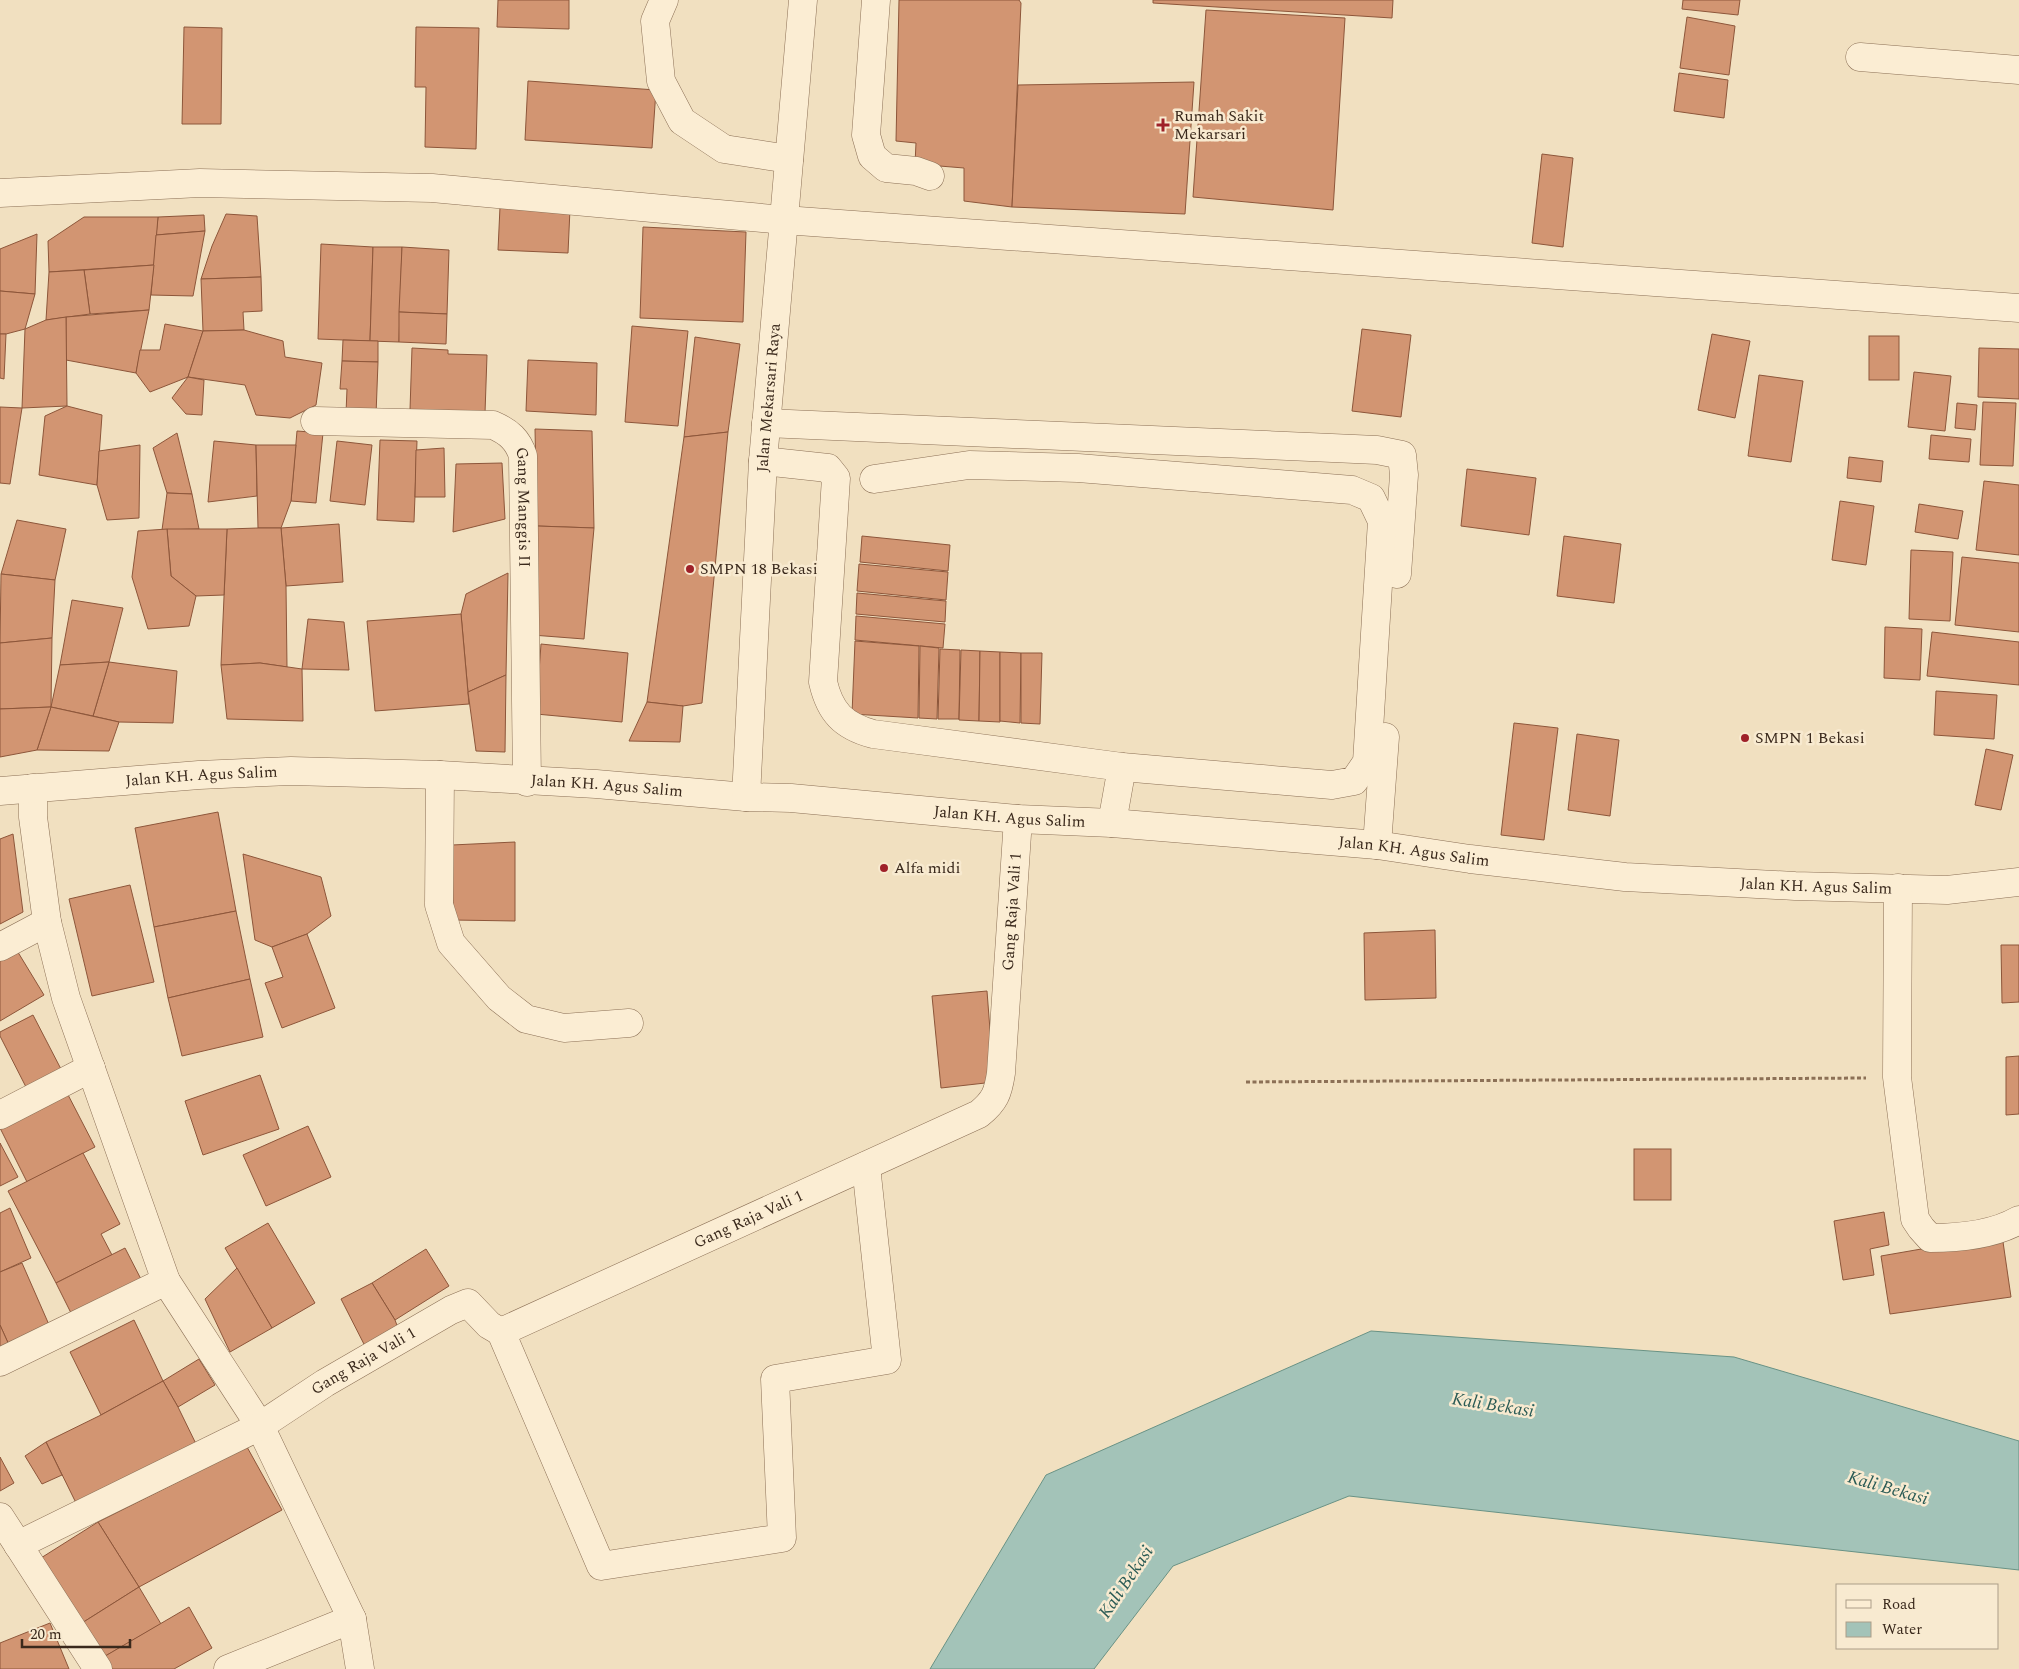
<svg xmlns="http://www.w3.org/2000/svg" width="2019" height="1669" font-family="Spectral,serif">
	<rect width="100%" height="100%" fill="#f1e0c0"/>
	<!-- water -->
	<path fill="#a3c3b8" stroke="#699285" d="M1371 1331 1734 1357 2019 1441V1570L1349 1496 1173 1566 1094 1669H930L1046 1475Z"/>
	<!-- building -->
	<g fill="#d29572" stroke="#8d563a">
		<path d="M498 0H569V29L497 27Z"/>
		<path d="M899 0H1019L1021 3 1012 207 964 201V168L915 164 916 143 896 141Z"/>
		<path d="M1153 0H1393L1392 18 1153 3Z"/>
		<path d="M1683 0H1740L1738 15 1682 9Z"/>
		<path d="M1206 10 1345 18 1333 210 1193 197Z"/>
		<path d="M1687 17 1735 26 1729 75 1680 68Z"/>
		<path d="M184 27 222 28 221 124H182Z"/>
		<path d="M416 27 479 28 476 149 425 147 426 87H415Z"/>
		<path d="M1679 73 1728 80 1724 118 1674 111Z"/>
		<path d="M528 81 656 90 652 148 525 140Z"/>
		<path d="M1194 82 1185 214 1012 207 1018 85Z"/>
		<path d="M1542 154 1573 158 1563 247 1532 243Z"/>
		<path d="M500 207 570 209 568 253 498 250Z"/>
		<path d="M226 214 257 216 261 277 201 279 212 246Z"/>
		<path d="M204 215 205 231 156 235 158 217Z"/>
		<path d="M84 217H158L154 265 49 272 48 241Z"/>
		<path d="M643 227 746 232 743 322 640 318Z"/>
		<path d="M205 231 193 296 151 295 156 235Z"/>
		<path d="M37 234 35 294 0 291V249Z"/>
		<path d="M321 244 373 247 370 341 318 339Z"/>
		<path d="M373 247H402L399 342 370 341Z"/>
		<path d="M402 247 449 250 447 314 399 312Z"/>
		<path d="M154 265 149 310 90 314 84 270Z"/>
		<path d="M84 270 90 314 46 320 49 272Z"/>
		<path d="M261 277 262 311 243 312 244 330 203 331 201 279Z"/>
		<path d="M0 291 35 294 25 329 6 334H0Z"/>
		<path d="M149 310 136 373 66 360V317Z"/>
		<path d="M399 312 447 314 446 344 399 342Z"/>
		<path d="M66 317 67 406 22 408 25 329 46 320Z"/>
		<path d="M165 324 203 331 188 377 150 392 136 373 140 350H160Z"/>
		<path d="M632 326 688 331 678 426 625 422Z"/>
		<path d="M1362 329 1411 335 1401 417 1352 411Z"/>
		<path d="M244 330 283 341 285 357 322 363 316 405 290 418 256 415 245 385 188 377 203 331Z"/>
		<path d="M0 334H6L4 379 0 378Z"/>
		<path d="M1712 334 1750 341 1735 418 1698 410Z"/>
		<rect x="1869" y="336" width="30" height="44"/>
		<path d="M695 337 740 344 728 432 684 437Z"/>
		<path d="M343 340 378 341V362L342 361Z"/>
		<path d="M412 348 448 350V354L487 355 485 413 410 410Z"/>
		<path d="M1979 348 2019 349V399L1978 397Z"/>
		<path d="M528 360 597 363 596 415 526 411Z"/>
		<path d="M342 361 378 362 376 415 346 413 347 389H340Z"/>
		<path d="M1914 372 1951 376 1945 431 1908 427Z"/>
		<path d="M1759 375 1803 381 1791 462 1748 456Z"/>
		<path d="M188 377 204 380 202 415 186 414 172 398Z"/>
		<path d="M1983 402 2016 403 2013 466 1980 465Z"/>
		<path d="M1957 403 1977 405 1975 430 1955 428Z"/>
		<path d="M67 406 102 415 97 485 39 475 45 416Z"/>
		<path d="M0 407 22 408 10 484 0 483Z"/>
		<path d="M535 429 592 431 594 528 537 526Z"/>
		<path d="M297 431 323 433 316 503 291 501Z"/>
		<path d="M728 432 702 703 683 706 647 702 684 437Z"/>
		<path d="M177 433 192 494 167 493 153 448Z"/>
		<path d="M1931 435 1971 439 1969 462 1929 459Z"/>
		<path d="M380 440 417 441 414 522 377 520Z"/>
		<path d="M214 441 256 445 257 496 208 502Z"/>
		<path d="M337 441 372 445 365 505 330 501Z"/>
		<path d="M140 445 139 518 107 520 97 485 99 451Z"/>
		<path d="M256 445H296L291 501 281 528H258Z"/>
		<path d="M444 448 445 497H415L416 450Z"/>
		<path d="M1849 457 1883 461 1881 482 1847 478Z"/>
		<path d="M502 463 505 519 453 532 456 464Z"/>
		<path d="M1467 469 1536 478 1529 535 1461 526Z"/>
		<path d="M1984 481 2019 485V555L1976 550Z"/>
		<path d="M167 493 192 494 199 529 162 530Z"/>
		<path d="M1840 501 1874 506 1866 565 1832 560Z"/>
		<path d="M1919 504 1963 511 1958 539 1915 532Z"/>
		<path d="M17 520 66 529 55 580 1 574Z"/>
		<path d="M339 524 343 582 286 586 281 528Z"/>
		<path d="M537 526 594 528 584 639 532 635Z"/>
		<path d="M258 528H281L286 586 287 667 260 663 221 665 227 529Z"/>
		<path d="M167 529H227L224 595 196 596 171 576Z"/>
		<path d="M167 529 171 576 196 596 189 626 148 629 132 577 138 531Z"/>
		<path d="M862 536 950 545 948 571 860 562Z"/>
		<path d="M1564 536 1621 544 1614 603 1557 596Z"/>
		<path d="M1911 550 1953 552 1950 621 1909 619Z"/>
		<path d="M1962 557 2019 563V632L1955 625Z"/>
		<path d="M859 564 948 572 946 600 857 591Z"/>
		<path d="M508 573 506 675 468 692 461 614 466 594Z"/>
		<path d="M1 574 55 580 52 638 0 643Z"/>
		<path d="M857 593 946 601 945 622 856 614Z"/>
		<path d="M72 600 123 608 109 662 60 665Z"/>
		<path d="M461 614 469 704 375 711 367 621Z"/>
		<path d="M856 616 945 624 943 648 855 640Z"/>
		<path d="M308 619 344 622 349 670 302 669Z"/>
		<path d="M1885 627 1922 629 1920 680 1884 678Z"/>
		<path d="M1932 632 2019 642V685L1927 676Z"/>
		<path d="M52 638 51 707 0 709V643Z"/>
		<path d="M855 641 919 646 918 718 852 714Z"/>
		<path d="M541 644 628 653 622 722 536 714Z"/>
		<path d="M920 646 939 648 937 719 919 718Z"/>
		<path d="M940 649 960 650 959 719H938Z"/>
		<path d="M961 650 980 651 979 721 959 720Z"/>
		<path d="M980 651 1000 652V722L979 721Z"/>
		<path d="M1000 652 1021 653 1020 723 1000 721Z"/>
		<path d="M1021 653H1042L1040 724 1021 723Z"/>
		<path d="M109 662 177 671 173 723 119 722 93 716Z"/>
		<path d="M109 662 93 716 51 707 60 665Z"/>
		<path d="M260 663 302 669 303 721 227 719 221 665Z"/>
		<path d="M506 675 505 752 476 751 468 692Z"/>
		<path d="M1936 691 1997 695 1994 739 1934 735Z"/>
		<path d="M647 702 683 706 680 742 629 741Z"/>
		<path d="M51 707 119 722 109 751 37 750Z"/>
		<path d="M51 707 37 750 0 757V709Z"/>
		<path d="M1514 723 1558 728 1544 840 1501 835Z"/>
		<path d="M1577 734 1619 740 1610 816 1568 810Z"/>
		<path d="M1986 749 2013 755 2001 810 1975 805Z"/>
		<path d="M218 812 236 911 154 927 135 828Z"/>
		<path d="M13 834 23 912 0 924V839Z"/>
		<path d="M515 842V921L453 920 452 845Z"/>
		<path d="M243 854 321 877 331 916 307 934 272 947 255 940Z"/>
		<path d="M130 885 154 982 92 996 69 899Z"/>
		<path d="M236 911 250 979 168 998 154 927Z"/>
		<path d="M1435 930 1436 998 1365 1000 1364 933Z"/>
		<path d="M307 934 335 1008 282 1028 265 983 283 977 272 947Z"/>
		<path d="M2001 945H2019V1002L2002 1003Z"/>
		<path d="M16 949 44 995 0 1021V958Z"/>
		<path d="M250 979 263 1037 182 1056 168 998Z"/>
		<path d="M987 991 994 1082 941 1088 932 996Z"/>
		<path d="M33 1015 62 1071 27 1089 0 1036V1032Z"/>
		<path d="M2019 1056V1114L2006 1115V1057Z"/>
		<path d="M260 1075 279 1129 203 1155 185 1101Z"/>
		<path d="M65 1089 95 1147 27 1182 0 1128Z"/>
		<path d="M308 1126 331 1177 266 1206 243 1155Z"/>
		<path d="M0 1143 18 1177 0 1186Z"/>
		<rect x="1634" y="1149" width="37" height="51"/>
		<path d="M83 1153 120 1224 101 1234 112 1255 56 1283 8 1191Z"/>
		<path d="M10 1208 31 1258 0 1272V1213Z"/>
		<path d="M1884 1212 1889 1245 1870 1249 1874 1275 1843 1280 1834 1221Z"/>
		<path d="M268 1223 315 1303 272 1328 225 1248Z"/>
		<path d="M2002 1235 2011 1297 1890 1314 1881 1256Z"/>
		<path d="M125 1248 144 1285 75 1321 56 1283Z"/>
		<path d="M426 1249 449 1286 395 1320 372 1283Z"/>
		<path d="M22 1263 50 1327 9 1345 0 1325V1272Z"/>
		<path d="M237 1268 272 1328 230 1352 205 1299Z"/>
		<path d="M372 1283 395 1320 401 1336 368 1352 341 1299Z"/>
		<path d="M134 1320 163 1381 101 1415 70 1352Z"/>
		<path d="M0 1325 9 1345 0 1349Z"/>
		<path d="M199 1359 215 1385 178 1407 163 1381Z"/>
		<path d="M163 1381 178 1407 199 1450 79 1509 46 1442 101 1415Z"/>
		<path d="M46 1442 62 1475 42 1484 25 1456Z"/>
		<path d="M247 1447 282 1510 139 1587 98 1522Z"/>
		<path d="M0 1457 14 1483 0 1491Z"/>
		<path d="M98 1522 139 1587 74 1628 33 1563Z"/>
		<path d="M139 1587 161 1624 95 1662 74 1628Z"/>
		<path d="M189 1607 212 1648 174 1669H99L95 1662Z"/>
		<path d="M50 1623 69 1669H0V1643Z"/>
	</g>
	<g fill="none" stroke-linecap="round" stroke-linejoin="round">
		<defs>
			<g id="minor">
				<path d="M664 0 655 21 661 81 682 121 724 149 789 159"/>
				<path d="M876 0 866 135 872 156 886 168 916 171 930 176"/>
				<path d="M1860 57 2019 70"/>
				<path d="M0 193 200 183 432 188 784 220 2019 308"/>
				<path id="s1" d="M315 421 493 425C509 432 518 440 523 456L527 782"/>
				<path d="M766 423 1377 450 1402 455 1404 475 1397 574"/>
				<path d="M763 461 828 468 836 478 823 682C830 712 843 726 873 734L1122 767 1332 785 1354 781 1367 762 1382 521 1371 498 1352 490 1078 468 969 465 874 479"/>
				<path d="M440 775 439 905 451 943 499 998 526 1019 564 1028 629 1023"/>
				<path d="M33 788V817L47 922 66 998 166 1281 260 1426 352 1619 360 1669"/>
				<path id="s2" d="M0 791 199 775 291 771 440 775 596 784 746 797 791 798 1018 819 1112 823 1377 845 1470 859 1625 877 1795 886 1947 890 2019 882"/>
				<path id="s3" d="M746 797 763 461 803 0"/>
				<path d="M1112 823 1122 767"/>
				<path d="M1377 845 1385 737"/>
				<path d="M1898 888 1897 1077 1915 1219 1921 1228 1930 1238C1960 1238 1993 1235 2019 1220"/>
				<path d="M0 947 47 922"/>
				<path d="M0 1115 91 1068"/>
				<path d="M501 1332 601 1566 782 1538 775 1379 887 1360 866 1166"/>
				<path d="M0 1362 166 1281"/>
				<path d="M0 1517 98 1669"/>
				<path id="s4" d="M18 1545 260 1426 325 1383 451 1310 468 1303 489 1325 501 1332 979 1114C995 1101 998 1093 1001 1073L1018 819"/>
				<path d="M228 1669 352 1619"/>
			</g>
		</defs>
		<!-- minor casing -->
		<use href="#minor" stroke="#8c7056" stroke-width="29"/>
		<!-- path -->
		<path stroke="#8c7056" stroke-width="3" stroke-dasharray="4 2.5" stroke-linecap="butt" d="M1246 1082 1866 1078"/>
		<!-- minor -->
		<use href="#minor" stroke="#fbedd3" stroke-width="28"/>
	</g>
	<!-- markers -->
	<g fill="#9f2129" stroke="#f8ead0" stroke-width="2">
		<path d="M1160.5 117.5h5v5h5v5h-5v5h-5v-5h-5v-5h5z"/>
		<circle cx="690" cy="569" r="5"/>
		<circle cx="1745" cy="738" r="5"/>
		<circle cx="884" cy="868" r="5"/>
	</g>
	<g text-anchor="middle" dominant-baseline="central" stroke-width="5" stroke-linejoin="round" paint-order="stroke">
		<!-- poi labels -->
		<g font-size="16" fill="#3a291c" stroke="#f8ead0" text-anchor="start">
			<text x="1174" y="116">Rumah Sakit<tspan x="1174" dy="18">Mekarsari</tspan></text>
			<text x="700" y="569">SMPN 18 Bekasi</text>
			<text x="1755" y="738">SMPN 1 Bekasi</text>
			<text x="894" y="868">Alfa midi</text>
		</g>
		<!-- street labels -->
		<g font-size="16" fill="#3a291c" stroke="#f8ead0">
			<text stroke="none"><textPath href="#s3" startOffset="400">Jalan Mekarsari Raya</textPath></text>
			<text stroke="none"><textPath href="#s1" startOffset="274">Gang Manggis II</textPath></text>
			<text stroke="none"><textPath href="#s2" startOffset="202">Jalan KH. Agus Salim</textPath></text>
			<text stroke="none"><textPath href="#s2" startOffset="608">Jalan KH. Agus Salim</textPath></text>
			<text stroke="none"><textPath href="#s2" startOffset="1012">Jalan KH. Agus Salim</textPath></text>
			<text stroke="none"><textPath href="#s2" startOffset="1418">Jalan KH. Agus Salim</textPath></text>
			<text stroke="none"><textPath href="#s2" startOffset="1822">Jalan KH. Agus Salim</textPath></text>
			<text stroke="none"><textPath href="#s4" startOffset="1291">Gang Raja Vali 1</textPath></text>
			<text stroke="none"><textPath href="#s4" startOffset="828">Gang Raja Vali 1</textPath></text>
			<text stroke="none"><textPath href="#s4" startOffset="392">Gang Raja Vali 1</textPath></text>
		</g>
		<!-- water labels -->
		<g font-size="18" font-style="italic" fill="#2a5b55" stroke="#f8ead0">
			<text transform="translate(1493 1405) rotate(9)">Kali Bekasi</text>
			<text transform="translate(1888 1488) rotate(16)">Kali Bekasi</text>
			<text transform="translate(1126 1582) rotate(-56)">Kali Bekasi</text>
		</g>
	</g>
	<!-- legend -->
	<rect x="1836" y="1584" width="162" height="65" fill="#f8ead0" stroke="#ac9d88"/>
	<rect x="1846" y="1600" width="25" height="8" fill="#fbedd3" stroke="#ac9d88"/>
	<text x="1882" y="1609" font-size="15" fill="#3a291c">Road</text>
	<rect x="1846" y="1622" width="25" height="15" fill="#a3c3b8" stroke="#ac9d88"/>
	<text x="1882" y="1634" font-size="15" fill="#3a291c">Water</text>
	<!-- scale -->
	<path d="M22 1639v8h108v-8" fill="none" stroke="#3a291c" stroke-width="2.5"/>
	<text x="30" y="1639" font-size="15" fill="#3a291c" stroke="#f8ead0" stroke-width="4" paint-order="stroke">20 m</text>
</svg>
